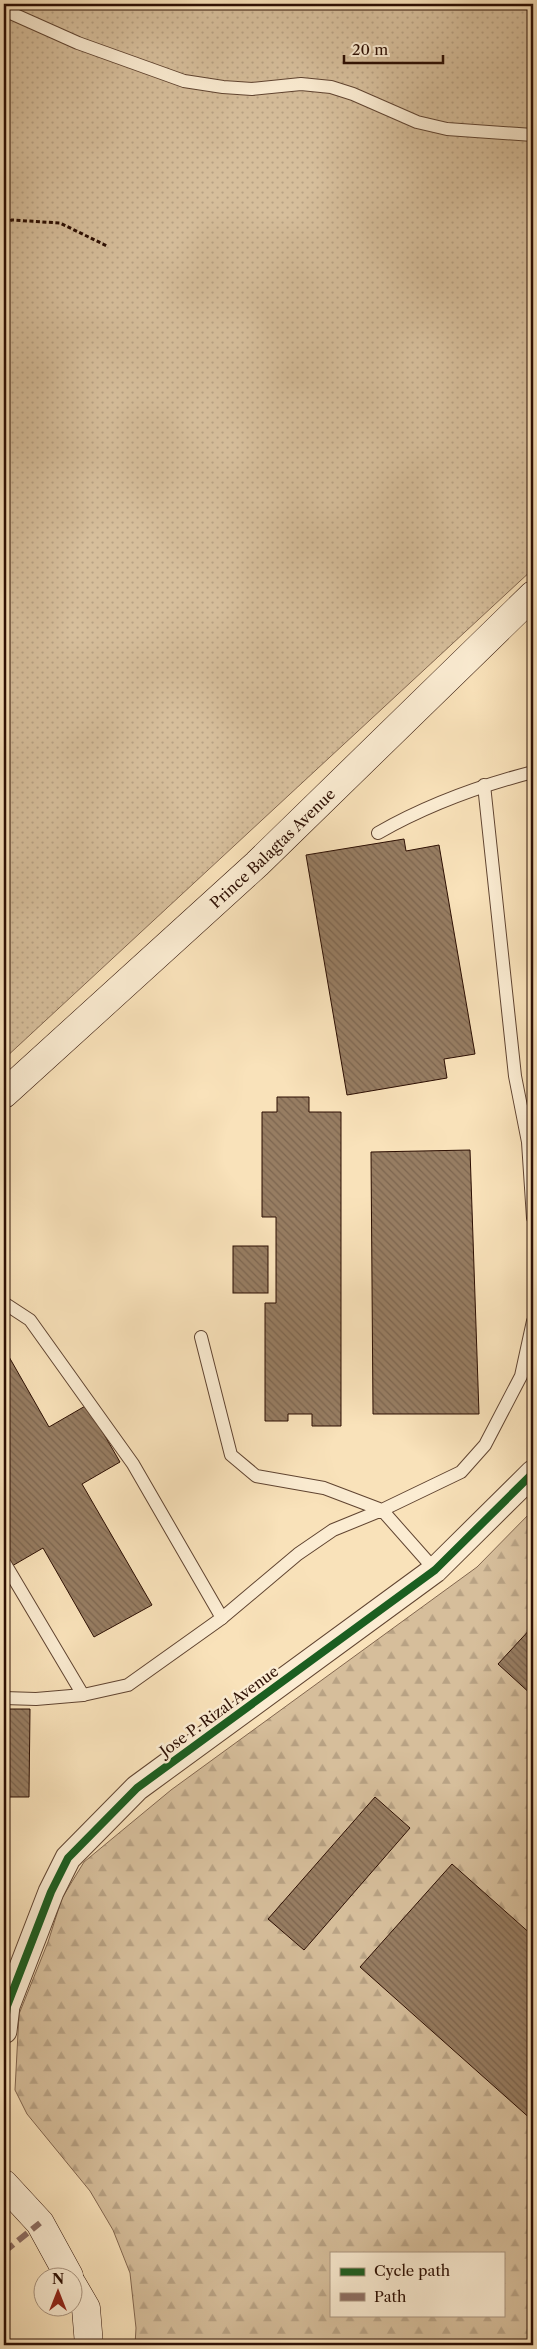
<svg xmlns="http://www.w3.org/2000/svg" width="537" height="2349" font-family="'Libre Caslon Text',serif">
	<defs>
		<pattern id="grass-dots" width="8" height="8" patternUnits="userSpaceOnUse" patternTransform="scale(1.25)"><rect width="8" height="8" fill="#d6be9b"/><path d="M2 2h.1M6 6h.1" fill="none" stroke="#b8a284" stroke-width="1.8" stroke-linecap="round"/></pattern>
		<pattern id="forest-firs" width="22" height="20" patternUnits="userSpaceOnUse" patternTransform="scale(1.25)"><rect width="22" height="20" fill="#d6be9b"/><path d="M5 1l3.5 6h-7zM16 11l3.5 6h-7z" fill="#b8a284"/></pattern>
		<pattern id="building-back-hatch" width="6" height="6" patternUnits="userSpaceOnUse" patternTransform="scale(1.25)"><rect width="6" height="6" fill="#977d62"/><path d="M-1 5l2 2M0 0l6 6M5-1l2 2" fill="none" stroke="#7c654f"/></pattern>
	</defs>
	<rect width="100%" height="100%" fill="#f9e2ba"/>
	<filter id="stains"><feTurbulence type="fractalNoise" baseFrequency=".004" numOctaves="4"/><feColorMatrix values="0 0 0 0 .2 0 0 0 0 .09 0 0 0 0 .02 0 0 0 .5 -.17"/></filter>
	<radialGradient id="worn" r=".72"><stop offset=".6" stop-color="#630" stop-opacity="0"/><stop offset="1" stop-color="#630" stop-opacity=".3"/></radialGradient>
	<!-- grass -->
	<path fill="url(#grass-dots)" stroke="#82664f" d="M4 4H533V569L4 1059Z"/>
	<!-- forest -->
	<path fill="url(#forest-firs)" stroke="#82664f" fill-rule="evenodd" d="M533 1510V2345H135L136 2328 130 2273 113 2230 90 2191 27 2114 15 2090 19 2014 48 1942 62 1898 84 1862 171 1790 477 1567ZM331 2253H503V2315H331Z"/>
	<!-- building -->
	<g fill="url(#building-back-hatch)" stroke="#2d0f03">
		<path d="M404 839 406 851 439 845 475 1054 444 1059 447 1078 347 1095 306 855Z"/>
		<path d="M277 1097H309V1112H341V1426H312V1414H288V1421H265V1303H276V1217H262V1112H277Z"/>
		<path d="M470 1150 479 1414H373L371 1152Z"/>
		<rect x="233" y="1246" width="35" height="47"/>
		<path d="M4 1348 49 1427 87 1405 120 1462 82 1484 152 1605 94 1637 43 1548 12 1566 4 1552Z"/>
		<path d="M533 1626V1696L498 1664Z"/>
		<path d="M4 1709H30L29 1797H4Z"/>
		<path d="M375 1797 410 1828 304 1950 268 1919Z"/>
		<path d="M452 1864 533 1936V2121L360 1967Z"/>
	</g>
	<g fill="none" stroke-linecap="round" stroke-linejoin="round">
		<defs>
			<g id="service">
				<path d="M4 10 78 43 184 81 223 87 252 89 301 84 331 87 353 94 417 122 447 129 533 135"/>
				<path d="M484 785 515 1076 528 1142 533 1218"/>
				<path d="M378 833C427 805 479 786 533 772"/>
				<path d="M4 1303 30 1320 133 1464 222 1618"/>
				<path d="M201 1337 231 1455 256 1476 324 1488 382 1510 461 1472 485 1445 521 1376 533 1321"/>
				<path d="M4 1562 83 1695"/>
				<path d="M4 1698 36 1699 83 1695 128 1685 222 1618 298 1554 333 1530 382 1510 435 1570"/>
			</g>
			<path id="minor" d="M4 2031 7 2006 51 1892 68 1858 137 1788 435 1570 533 1473"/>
			<g id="secondary">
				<path id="s1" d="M4 1094 257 864 533 595"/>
				<path d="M4 2184 40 2223 69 2276"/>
				<path d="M72 2284 86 2308 89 2345"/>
			</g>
		</defs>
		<!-- service casing -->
		<use href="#service" stroke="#604431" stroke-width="14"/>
		<!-- minor casing -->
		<use href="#minor" stroke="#604431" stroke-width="27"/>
		<!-- secondary casing -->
		<use href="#secondary" stroke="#2d0f03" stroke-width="29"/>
		<!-- path -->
		<path stroke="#2d0f03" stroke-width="3" stroke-dasharray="4 2.5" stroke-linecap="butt" d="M4 223 12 220 60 223 107 246"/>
		<!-- service -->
		<use href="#service" stroke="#fbecd2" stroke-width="12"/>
		<!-- minor -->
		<use href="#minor" stroke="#fbecd2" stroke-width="25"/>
		<!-- secondary -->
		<use href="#secondary" stroke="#fbecd2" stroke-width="28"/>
		<!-- quiet -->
		<path stroke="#8d6e63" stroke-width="6" stroke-dasharray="12 6" stroke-linecap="butt" d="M4 2252 40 2223"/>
		<defs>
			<path id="cycleway" d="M4 2031 7 2006 51 1892 68 1858 137 1788 435 1570 533 1473"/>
		</defs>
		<!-- cycleway casing -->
		<use href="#cycleway" stroke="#fbecd2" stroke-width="11"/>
		<!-- cycleway -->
		<use href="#cycleway" stroke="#1b5e20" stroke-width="8"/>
	</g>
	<g text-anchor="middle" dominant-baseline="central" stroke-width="5" stroke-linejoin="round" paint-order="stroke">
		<!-- street labels -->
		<g font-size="15" fill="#2d0f03" stroke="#fbecd2">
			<text stroke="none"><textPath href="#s1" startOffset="364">Prince Balagtas Avenue</textPath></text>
			<text transform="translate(219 1711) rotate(-36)">Jose P. Rizal Avenue</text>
		</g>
	</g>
	<!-- margin -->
	<rect width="537" height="2349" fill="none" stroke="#f9e2ba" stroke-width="20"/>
	<rect x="5" y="5" width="527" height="2339" fill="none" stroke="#2d0f03" stroke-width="2.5"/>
	<rect x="10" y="10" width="517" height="2329" fill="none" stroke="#2d0f03"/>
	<!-- legend -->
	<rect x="330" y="2252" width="175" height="65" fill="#fbecd2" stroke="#a9947f"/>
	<rect x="340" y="2268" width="25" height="8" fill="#1b5e20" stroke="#a9947f"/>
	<text x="374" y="2276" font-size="15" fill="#2d0f03">Cycle path</text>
	<rect x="340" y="2293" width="25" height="8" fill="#8d6e63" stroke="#a9947f"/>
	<text x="374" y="2302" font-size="15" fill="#2d0f03">Path</text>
	<!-- north arrow -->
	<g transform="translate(58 2292)"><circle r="24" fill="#fbecd2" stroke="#a9947f"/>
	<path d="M0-4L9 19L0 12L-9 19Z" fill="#8f2418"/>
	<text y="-8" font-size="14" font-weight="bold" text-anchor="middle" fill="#2d0f03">N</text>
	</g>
	<!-- scale -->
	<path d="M344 55v8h99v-8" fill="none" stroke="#2d0f03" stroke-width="2.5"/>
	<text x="352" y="55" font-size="15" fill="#2d0f03" stroke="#fbecd2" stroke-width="4" paint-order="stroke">20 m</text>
	<rect width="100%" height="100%" filter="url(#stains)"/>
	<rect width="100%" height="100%" fill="url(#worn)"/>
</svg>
